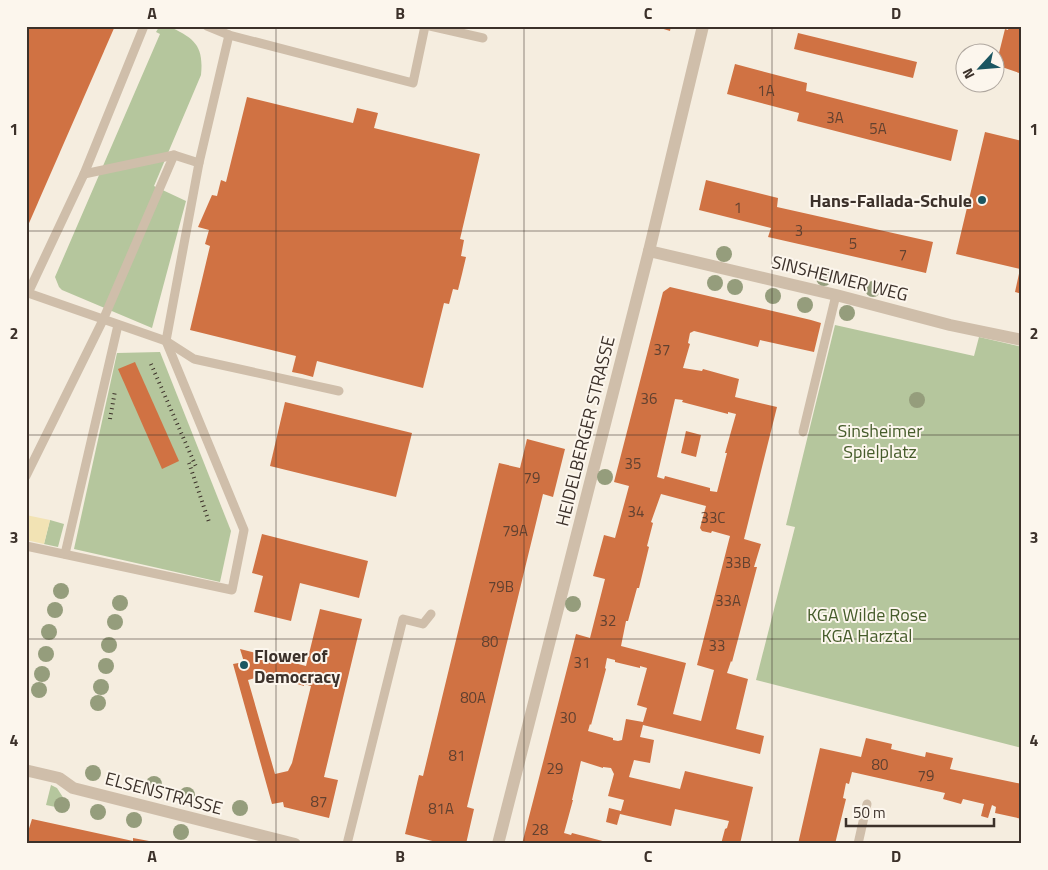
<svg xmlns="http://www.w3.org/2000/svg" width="1048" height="870" font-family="'Titillium Web',sans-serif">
	<rect width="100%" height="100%" fill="#f5eddf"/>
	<!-- green -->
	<g fill="#b5c69d">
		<path d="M168 26C194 38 204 45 201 75L154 186 186 201 152 328 62 290 59 287 55 277 160 34 156 32 159 27Z"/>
		<path d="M835 325 974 356 979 337 1022 347V748L756 680 795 527 786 525Z"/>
		<path d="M160 352 231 531 220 582 74 549 117 353Z"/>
		<path d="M50 520 64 524 58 547 44 544Z"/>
		<path d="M51 785 57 788 66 802 65 809 46 805Z"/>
	</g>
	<!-- sand -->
	<path fill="#f2e3b4" d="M26 515 50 520 44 544 26 540Z"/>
	<!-- building -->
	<g fill="#d07243" fill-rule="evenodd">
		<path d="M26 26H115L26 230Z"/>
		<path d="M654 26H671L670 31Z"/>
		<path d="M1009 26H1022V74L996 65 1005 29 1008 30Z"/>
		<path d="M798 33 917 62 913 78 794 49Z"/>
		<path d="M735 64 807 83 806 91 958 130 951 161 797 121 799 113 727 94Z"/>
		<path d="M247 97 353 123 357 108 378 113 374 128 480 154 460 239 464 240 461 256 466 257 462 274 458 290 453 289 449 304 444 303 423 388 317 361 313 377 302 374 292 372 296 356 190 330 210 246 205 244 209 230 198 227 212 195 217 196 221 180 226 182Z"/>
		<path d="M985 132 1022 141V294L1015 292 1020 269 956 254Z"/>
		<path d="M706 180 778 198 777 207 933 242 926 273 768 237 771 228 699 210Z"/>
		<path d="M670 287 811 320 821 323 814 352 760 340 758 347 694 331 690 333 688 343 690 344 683 368 702 371 703 369 739 379 735 397 777 407 744 539 761 544 754 567H757L732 662 731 661 727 673 748 679 736 729 764 736 760 754 643 725 640 737 654 740 650 763 634 760 629 777 680 789 685 771 753 787 740 844H721L725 829 727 828 729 821 675 809 671 826 620 814 617 825 606 822 609 808 621 811 624 800 608 796 614 774 611 768 603 767V768L581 761 572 800H573L564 833 571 835 572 833 614 844H522L576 634 590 638 605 579 593 576 604 535 615 538 629 486 614 482 663 292ZM675 399 683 400 682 402 728 414V412L736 414 725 453H727L717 492 710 491V488L665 476 664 479 657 477ZM661 494 706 506 700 528 702 531 711 533 712 531 730 536 697 665 714 670 701 721 673 714 686 663 621 646 626 621H628L637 588H639L649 547 647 546 653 523 651 522ZM607 658 615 660V662L640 668V666L647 668 637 705 647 708 643 722 626 719 622 740 618 741 613 740V738L588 731 590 724 591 725 606 669 605 668Z"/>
		<path d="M135 362 179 461 162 469 118 369Z"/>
		<path d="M285 402 412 433 396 497 270 466Z"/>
		<path d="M686 431 701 435 696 457 681 453Z"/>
		<path d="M527 439 565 449 553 497 543 494 467 807 474 809 466 844H444L405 834 419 775 423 776 499 463 520 468Z"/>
		<path d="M262 534 368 561 359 598 300 583 291 621 254 612 263 576 252 573Z"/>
		<path d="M320 609 362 619 324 777 338 780 329 818 284 807 283 802 272 804 233 664 244 662 240 649 306 666ZM265 675 294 682V683L304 686V684L311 686 292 763 288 771 275 774 248 680Z"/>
		<path d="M866 738 892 744 891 749 925 757 926 752 953 758 950 769 1022 784V819L995 813 996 807 992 805 988 818 981 816 984 804 963 799 961 804 943 799 945 793 852 772 849 784 846 783 843 798 846 799 835 844H798L820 748 861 757Z"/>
		<path d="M32 819 133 841V838L149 841 148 844H26V838Z"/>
	</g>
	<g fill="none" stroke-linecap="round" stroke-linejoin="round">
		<!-- lane -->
		<g stroke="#cfbeaa" stroke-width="9">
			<path d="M144 26 84 174 28 293 166 341 194 359 339 391"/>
			<path d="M207 26 229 35 413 83 425 26"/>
			<path d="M430 26 483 38"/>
			<path d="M84 174 174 155 199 163"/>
			<path d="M803 432 836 295"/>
			<path d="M26 476 103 320 174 155"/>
			<path d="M26 546 232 590 244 530 166 341 199 163 229 35"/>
			<path d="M65 554 118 325"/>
			<path d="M347 844 403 619 423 624 431 614"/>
			<path d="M858 844 867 804"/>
		</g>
		<!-- street -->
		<g stroke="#cfbeaa" stroke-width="12">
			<path d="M649 251 836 295 950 325 1022 340"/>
			<path d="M26 772 29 771 59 778 73 788 295 844"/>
			<path d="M498 844 649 251 703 26"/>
		</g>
		<!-- rail -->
		<g stroke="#3c312a" stroke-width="4" stroke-dasharray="1 4" stroke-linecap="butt">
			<path d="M151 364 197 469"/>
			<path d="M110 419 115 391"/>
			<path d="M189 463 209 522"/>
		</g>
	</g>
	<!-- trees -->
	<g fill="#959d7c">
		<circle cx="724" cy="254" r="8"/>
		<circle cx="824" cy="278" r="8"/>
		<circle cx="715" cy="283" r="8"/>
		<circle cx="735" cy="287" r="8"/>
		<circle cx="873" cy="289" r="8"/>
		<circle cx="773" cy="296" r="8"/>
		<circle cx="805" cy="305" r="8"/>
		<circle cx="847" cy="313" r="8"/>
		<circle cx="917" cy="400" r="8"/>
		<circle cx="605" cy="477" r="8"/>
		<circle cx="61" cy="591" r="8"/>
		<circle cx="120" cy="603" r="8"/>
		<circle cx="573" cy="604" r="8"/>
		<circle cx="55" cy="610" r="8"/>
		<circle cx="115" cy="622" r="8"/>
		<circle cx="49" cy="632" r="8"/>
		<circle cx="109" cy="645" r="8"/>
		<circle cx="46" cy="654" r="8"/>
		<circle cx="106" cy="666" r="8"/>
		<circle cx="42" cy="674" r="8"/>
		<circle cx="101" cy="687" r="8"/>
		<circle cx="39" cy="690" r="8"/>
		<circle cx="98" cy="703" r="8"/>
		<circle cx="93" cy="773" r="8"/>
		<circle cx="154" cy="784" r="8"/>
		<circle cx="187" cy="795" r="8"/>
		<circle cx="62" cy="805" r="8"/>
		<circle cx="240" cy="808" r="8"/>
		<circle cx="98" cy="812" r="8"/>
		<circle cx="134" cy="820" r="8"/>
		<circle cx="181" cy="832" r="8"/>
	</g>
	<!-- grid -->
	<path fill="none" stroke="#3c312a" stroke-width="1" stroke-opacity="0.55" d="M276 26V844M524 26V844M772 26V844M26 231H1022M26 435H1022M26 639H1022"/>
	<!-- markers -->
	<g fill="#1b5661" stroke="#fcf6ed" stroke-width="2">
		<circle cx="982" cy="200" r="5"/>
		<circle cx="244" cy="665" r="5"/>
	</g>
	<g text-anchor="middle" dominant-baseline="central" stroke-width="4" stroke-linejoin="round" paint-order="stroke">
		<!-- number labels -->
		<g font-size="15" fill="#614130">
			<text x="766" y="90">1A</text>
			<text x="835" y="117">3A</text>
			<text x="878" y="128">5A</text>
			<text x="738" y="207">1</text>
			<text x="799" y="230">3</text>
			<text x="853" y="243">5</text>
			<text x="903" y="254">7</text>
			<text x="662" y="349">37</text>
			<text x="649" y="398">36</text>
			<text x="633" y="463">35</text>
			<text x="532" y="477">79</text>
			<text x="636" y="511">34</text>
			<text x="713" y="517">33C</text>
			<text x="515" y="530">79A</text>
			<text x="738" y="562">33B</text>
			<text x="501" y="586">79B</text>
			<text x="728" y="600">33A</text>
			<text x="608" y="620">32</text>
			<text x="490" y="641">80</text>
			<text x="717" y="645">33</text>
			<text x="582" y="662">31</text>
			<text x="473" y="697">80A</text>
			<text x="568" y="717">30</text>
			<text x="457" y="755">81</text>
			<text x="880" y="764">80</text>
			<text x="555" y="768">29</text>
			<text x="926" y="775">79</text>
			<text x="319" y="801">87</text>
			<text x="441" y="808">81A</text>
			<text x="540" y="829">28</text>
		</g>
		<!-- poi labels -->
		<g font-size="18" font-weight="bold" fill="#3c312a" stroke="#fcf6ed" text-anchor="end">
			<text x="972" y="200">Hans-Fallada-Schule</text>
			<text x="254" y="655" text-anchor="start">Flower of<tspan x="254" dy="21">Democracy</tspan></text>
		</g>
		<!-- street labels -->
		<g font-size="18" fill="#3c312a" stroke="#fcf6ed">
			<text transform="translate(840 278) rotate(14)">SINSHEIMER WEG</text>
			<text transform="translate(585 431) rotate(-76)">HEIDELBERGER STRASSE</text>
			<text transform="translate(164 793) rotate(15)">ELSENSTRASSE</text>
		</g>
		<!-- park labels -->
		<g font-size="18" fill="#465c2b" stroke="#fcf6ed">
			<text x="880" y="430">Sinsheimer<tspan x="880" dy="21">Spielplatz</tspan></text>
			<text x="867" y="614">KGA Wilde Rose<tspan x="867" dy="21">KGA Harztal</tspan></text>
		</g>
	</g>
	<!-- border -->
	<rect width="1048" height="870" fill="none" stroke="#fcf6ed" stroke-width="55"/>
	<!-- north arrow -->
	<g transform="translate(980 68) rotate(244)"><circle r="24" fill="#fcf6ed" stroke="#afa79f"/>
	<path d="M0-4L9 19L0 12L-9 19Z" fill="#1b5661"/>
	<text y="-8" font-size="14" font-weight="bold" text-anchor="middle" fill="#3c312a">N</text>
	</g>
	<!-- scale -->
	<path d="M846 818v8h148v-8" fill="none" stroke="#3c312a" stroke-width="2.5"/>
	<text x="853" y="818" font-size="15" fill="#3c312a" stroke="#fcf6ed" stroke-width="4" paint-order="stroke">50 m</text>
	<rect x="28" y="28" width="992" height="814" fill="none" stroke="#3c312a" stroke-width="2"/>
	<g font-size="16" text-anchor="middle" font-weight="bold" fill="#3c312a">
		<text x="152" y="19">A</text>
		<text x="400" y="19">B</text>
		<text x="648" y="19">C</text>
		<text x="896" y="19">D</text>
		<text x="14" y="135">1</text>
		<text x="1034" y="135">1</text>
		<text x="14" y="339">2</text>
		<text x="1034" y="339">2</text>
		<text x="14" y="543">3</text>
		<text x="1034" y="543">3</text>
		<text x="14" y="746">4</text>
		<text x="1034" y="746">4</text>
		<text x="152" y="862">A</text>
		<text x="400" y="862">B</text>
		<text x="648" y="862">C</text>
		<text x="896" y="862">D</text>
	</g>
</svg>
